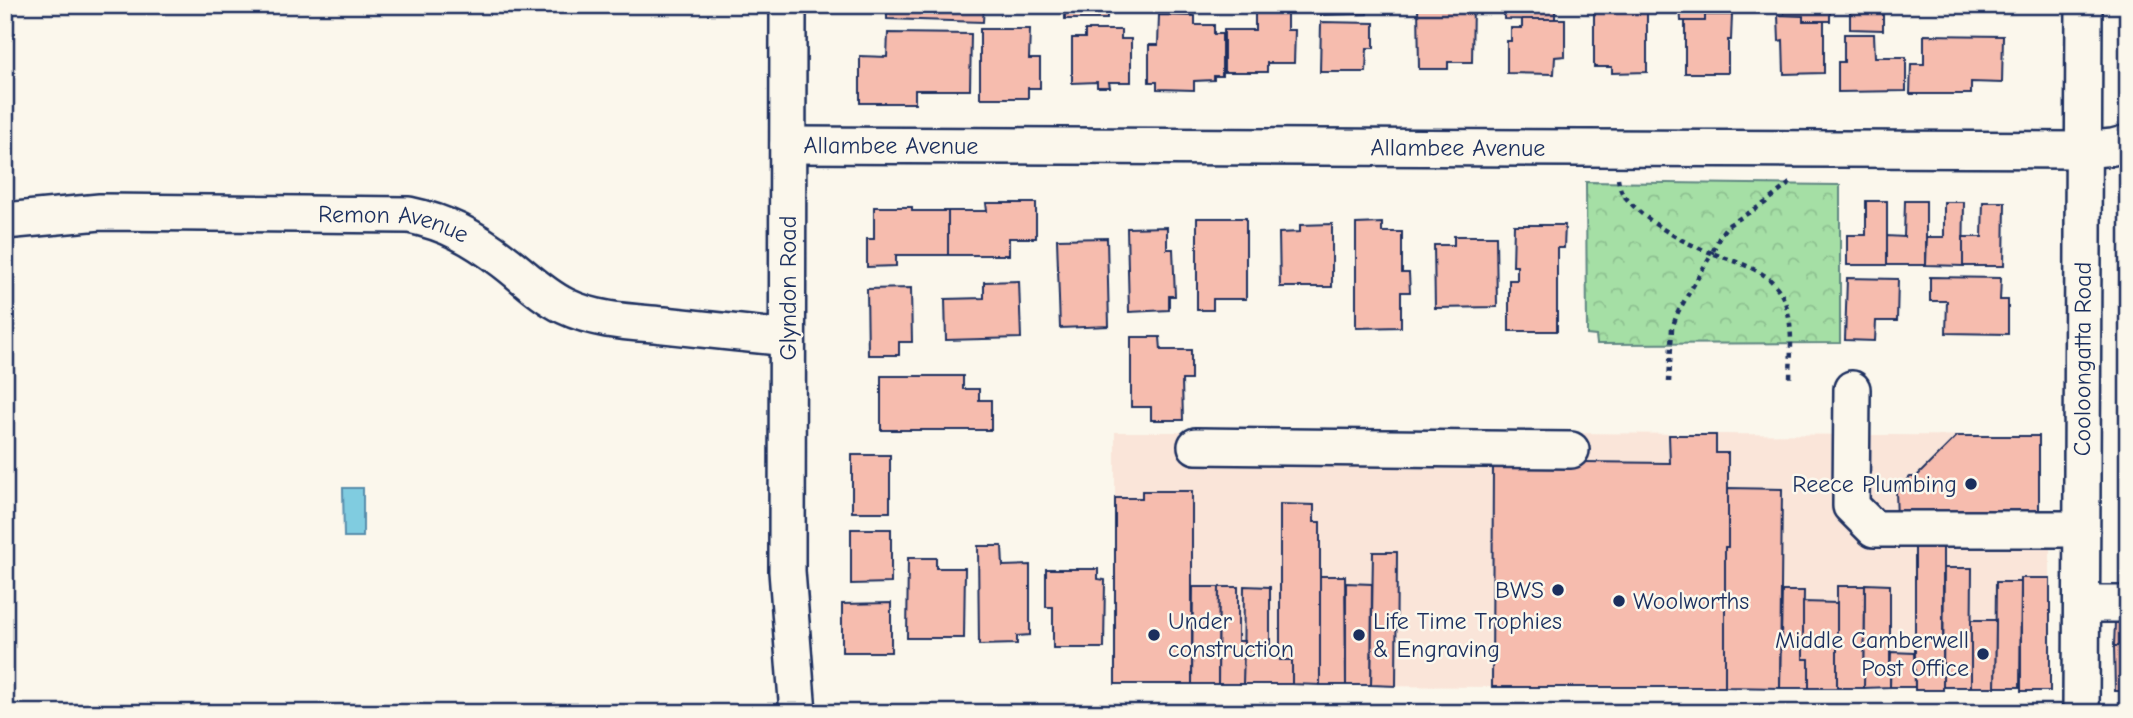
<svg xmlns="http://www.w3.org/2000/svg" width="2133" height="718" font-family="'Comic Neue',sans-serif">
	<defs>
		<pattern id="park-crowns" width="20" height="18" patternUnits="userSpaceOnUse" patternTransform="scale(1.75)"><rect width="20" height="18" fill="#a5dfa5"/><path d="M2 6a3 3 0 1 1 6 0M12 15a3 3 0 1 1 6 0" fill="none" stroke="#8dc090"/></pattern>
	</defs>
	<rect width="100%" height="100%" fill="#fbf7ec"/>
	<filter id="ink" filterUnits="userSpaceOnUse"><feTurbulence type="fractalNoise" baseFrequency=".0143" numOctaves="2"/><feDisplacementMap in="SourceGraphic" scale="14" xChannelSelector="R" yChannelSelector="G"/><feConvolveMatrix kernelMatrix="1 2 1 2 8 2 1 2 1" color-interpolation-filters="sRGB"/></filter>
	<g filter="url(#ink)">
		<!-- built -->
		<path fill="#fae5d9" d="M1115 432H1401L2039 436V519L2050 537V691H2021L2020 687H1944L1943 690H1915L1914 687H1493L1115 684Z"/>
		<!-- park -->
		<path fill="url(#park-crowns)" stroke="#608782" stroke-width="2" d="M1586 182 1840 185V343L1597 344 1596 336 1587 335Z"/>
		<!-- water -->
		<path fill="#80cce0" stroke="#588dac" stroke-width="2" d="M343 488H363V537H344Z"/>
		<!-- building -->
		<g fill="#f6bcae" stroke="#1b2f5e" stroke-width="2">
			<path d="M887 5H984L983 22 887 19Z"/>
			<rect x="1065" y="5" width="42" height="14"/>
			<rect x="1162" y="5" width="30" height="10"/>
			<rect x="1229" y="5" width="69" height="5"/>
			<path d="M1321 5H1367V14L1321 15Z"/>
			<path d="M1418 5H1473L1472 62H1448V69H1419Z"/>
			<path d="M1504 5H1555V20L1504 19Z"/>
			<path d="M1594 5H1647V72L1612 73V67H1594Z"/>
			<path d="M1680 5H1725V15H1705V21H1681Z"/>
			<path d="M1784 5H1830V21H1803V16H1784Z"/>
			<path d="M1850 5H1883V30L1850 29Z"/>
			<path d="M1255 10H1287V30H1295L1294 63H1267V72H1224V30H1255Z"/>
			<path d="M1159 15 1195 16V25H1214V34H1222V76H1214V80L1194 81V90L1157 89V82H1149V45H1158Z"/>
			<path d="M1705 15H1732L1731 40H1728V73H1685V21H1705Z"/>
			<path d="M1778 15 1803 16V21H1824V73L1784 74 1783 40 1779 41Z"/>
			<path d="M1522 19H1565V56L1555 57 1554 74 1507 73V41H1511V28H1522Z"/>
			<path d="M1321 22 1374 23V48H1367L1366 72H1320Z"/>
			<path d="M980 29H1030L1029 59H1040V88H1028V98H980Z"/>
			<path d="M1085 30H1121V39H1131V82H1109L1110 87H1097V82L1072 83V38H1085Z"/>
			<path d="M888 33 971 34 970 90H915V103H860V56L887 57Z"/>
			<path d="M1844 34H1874L1875 57H1906V91L1838 92V62H1844Z"/>
			<path d="M1924 35 2003 36 2002 83 1971 82V94H1910L1911 64H1924Z"/>
			<path d="M1866 201H1887V265H1847V235H1866Z"/>
			<path d="M1905 201H1926V265H1887V236L1904 237Z"/>
			<path d="M1944 202H1964L1963 266 1926 265 1927 237H1944Z"/>
			<path d="M1983 202H2005L2004 266H1963V237H1982Z"/>
			<path d="M986 203H1036V238H1009V255H948V211H987Z"/>
			<path d="M874 207H912V211H948V255H896V266L867 267V239H874Z"/>
			<path d="M1197 218H1246V299H1213V310H1197Z"/>
			<path d="M1382 223V232H1402V273H1409L1410 292H1401V327L1356 328V224Z"/>
			<path d="M1332 224V287H1280L1279 233 1300 232V225Z"/>
			<path d="M1514 225H1565L1564 248H1557V331H1509V280H1517V266H1513Z"/>
			<path d="M1167 227V249H1173L1175 296H1169V310L1129 312 1127 228Z"/>
			<path d="M1454 236H1496L1497 307 1435 308 1434 245H1454Z"/>
			<path d="M1107 238 1109 326 1060 328 1057 239Z"/>
			<path d="M1930 277 2001 278 2000 300H2008V334L1946 333 1947 301H1930Z"/>
			<path d="M1847 278 1898 279 1897 321H1876L1875 341 1845 340Z"/>
			<path d="M1019 281 1021 338 946 340 945 299 984 298V282Z"/>
			<path d="M911 288 912 342H899V355H868L867 289Z"/>
			<path d="M1131 337H1160L1161 350H1191V380H1182L1183 420H1151V407H1131Z"/>
			<path d="M881 376H963V389H979V400H991V430H881Z"/>
			<path d="M1669 435H1716V453H1728V547H1725V687H1492L1493 461 1670 463Z"/>
			<path d="M1957 436H2039V519H1897L1896 491 1910 477H1916Z"/>
			<rect x="852" y="455" width="38" height="57"/>
			<path d="M1728 488 1782 489 1780 688 1725 687V547H1728Z"/>
			<path d="M1142 491H1192V684H1115V498H1142Z"/>
			<path d="M1280 504 1314 505V522H1320V685L1292 684V660H1280Z"/>
			<rect x="2125" y="510" width="3" height="43"/>
			<path d="M851 529H891V583L851 584Z"/>
			<rect x="1915" y="537" width="28" height="153"/>
			<path d="M978 546H1002L1003 566 1030 565V635L1017 636V644L979 645Z"/>
			<path d="M1373 552H1397L1396 686 1371 685Z"/>
			<rect x="2125" y="553" width="3" height="44"/>
			<path d="M908 558H936V568H965L964 638H907Z"/>
			<path d="M1944 568H1972L1971 687H1943Z"/>
			<path d="M1046 569H1098V579L1105 580 1104 648H1053V607H1046Z"/>
			<path d="M1320 576H1345L1346 685H1320Z"/>
			<rect x="2021" y="578" width="29" height="113"/>
			<path d="M1996 582H2021L2020 687H1995Z"/>
			<path d="M1346 583 1372 584 1371 685H1346Z"/>
			<path d="M1865 584 1890 585V687L1864 688Z"/>
			<path d="M1244 586 1270 587V656H1280V660H1292V684H1243Z"/>
			<path d="M1837 586H1865L1864 688H1837Z"/>
			<path d="M1193 587H1219L1218 684H1192Z"/>
			<path d="M1219 587H1238V641H1244L1243 684H1218Z"/>
			<path d="M1782 591H1804L1803 659H1809V688H1780Z"/>
			<path d="M1803 602 1837 603V688H1809V659H1803Z"/>
			<path d="M891 603V652H842V604Z"/>
			<path d="M1971 620H1996L1995 687H1971Z"/>
			<path d="M2115 622H2128V646H2114Z"/>
			<path d="M2114 646H2128V691H2115Z"/>
			<path d="M1891 652 1914 653 1915 687H1890Z"/>
		</g>
		<g fill="none" stroke-linecap="round" stroke-linejoin="round">
			<defs>
				<g id="minor">
					<path d="M788 5 787 571 798 713"/>
					<path id="s1" d="M788 145 2084 150 2113 147 2128 143"/>
					<path id="s2" d="M5 221 100 212 409 215C447 223 473 237 504 261 524 276 542 295 565 306 596 321 631 322 664 325 705 329 746 334 787 338"/>
					<path d="M1852 389 1851 506 1874 529H2081"/>
					<path d="M1196 446 1571 450"/>
					<path d="M2082 604H2128"/>
					<path id="s3" d="M2081 713 2084 5"/>
				</g>
			</defs>
			<!-- minor casing -->
			<use href="#minor" stroke="#1b2f5e" stroke-width="40"/>
			<!-- path -->
			<g stroke="#1b2f5e" stroke-width="4.5" stroke-dasharray="5 5" stroke-linecap="butt">
				<path d="M1618 178C1619 184 1620 190 1623 194 1642 220 1683 243 1712 253L1678 312 1672 328 1669 382"/>
				<path d="M1790 183 1765 203 1727 226 1721 234 1712 253C1730 260 1753 266 1768 278 1798 303 1790 348 1790 382"/>
			</g>
			<!-- minor -->
			<use href="#minor" stroke="#fbf7ec" stroke-width="35"/>
		</g>
	</g>
	<!-- markers -->
	<g fill="#1b2f5e" stroke="#fbf7ec" stroke-width="2.5">
		<circle cx="1971" cy="484" r="7"/>
		<circle cx="1558" cy="590" r="7"/>
		<circle cx="1619" cy="601" r="7"/>
		<circle cx="1154" cy="635" r="7"/>
		<circle cx="1359" cy="635" r="7"/>
		<circle cx="1983" cy="654" r="7"/>
	</g>
	<g text-anchor="middle" dominant-baseline="central" stroke-width="5" stroke-linejoin="round" paint-order="stroke">
		<!-- street labels -->
		<g font-size="24" fill="#1b2f5e" stroke="#fbf7ec">
			<text stroke="none"><textPath href="#s1" startOffset="103">Allambee Avenue</textPath></text>
			<text stroke="none"><textPath href="#s1" startOffset="670">Allambee Avenue</textPath></text>
			<text stroke="none"><textPath href="#s2" startOffset="390">Remon Avenue</textPath></text>
			<text transform="translate(788 288) rotate(-90)">Glyndon Road</text>
			<text stroke="none"><textPath href="#s3" startOffset="354">Cooloongatta Road</textPath></text>
		</g>
		<!-- poi labels -->
		<g font-size="24" fill="#1b2f5e" stroke="#fbf7ec" text-anchor="end">
			<text x="1957" y="484">Reece Plumbing</text>
			<text x="1544" y="590">BWS</text>
			<text x="1633" y="601" text-anchor="start">Woolworths</text>
			<text x="1168" y="621" text-anchor="start">Under<tspan x="1168" dy="28">construction</tspan></text>
			<text x="1373" y="621" text-anchor="start">Life Time Trophies<tspan x="1373" dy="28">&amp; Engraving</tspan></text>
			<text x="1969" y="640">Middle Camberwell<tspan x="1969" dy="28">Post Office</tspan></text>
		</g>
	</g>
	<!-- margin -->
	<rect width="2133" height="718" fill="none" stroke="#fbf7ec" stroke-width="28"/>
	<rect x="14" y="14" width="2105" height="690" fill="none" stroke="#1b2f5e" stroke-width="2.5" filter="url(#ink)"/>
</svg>
